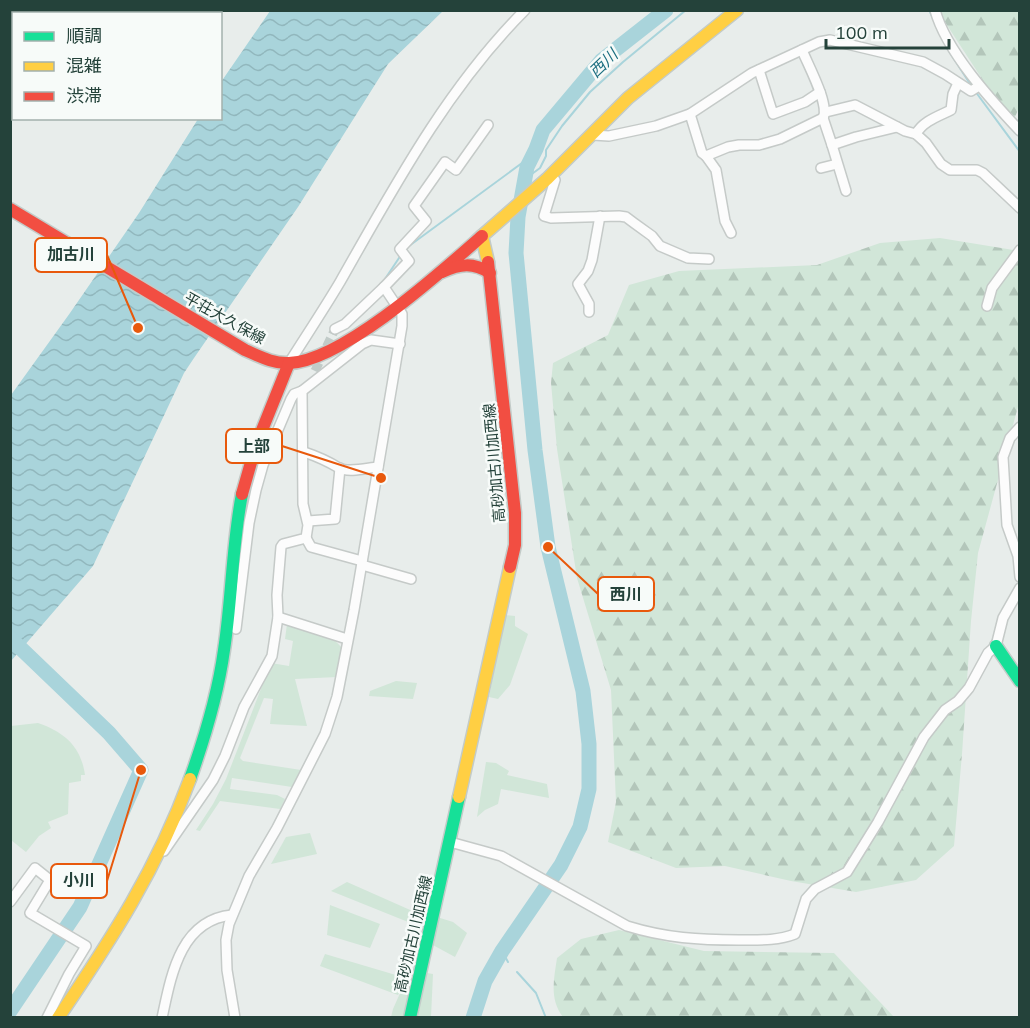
<svg xmlns="http://www.w3.org/2000/svg" width="1030" height="1028" font-family="Mulish,'Noto Sans JP',sans-serif">
	<defs>
		<pattern id="forest-firs" width="22" height="20" patternUnits="userSpaceOnUse" patternTransform="scale(1.5)"><rect width="22" height="20" fill="#d1e6d8"/><path d="M5 1l3.5 6h-7zM16 11l3.5 6h-7z" fill="#b3c6ba"/></pattern>
		<pattern id="water-waves" width="16" height="10" patternUnits="userSpaceOnUse" patternTransform="scale(1.5)"><rect width="16" height="10" fill="#a9d4db"/><path d="M0 5q4-4 8 0t8 0" fill="none" stroke="#91b7bd"/></pattern>
	</defs>
	<rect width="100%" height="100%" fill="#e8edeb"/>
	<!-- grass -->
	<g fill="#d1e6d8">
		<path d="M505 615 515 616V626L528 634 510 685 498 699 489 697Z"/>
		<path d="M287 624C305 630 330 632 342 648L337 677 295 679 307 726 270 724 273 699 264 698 240 758 243 761 301 770 292 787 232 778 230 789 277 795 285 799 280 809 220 801 200 831 196 830 213 804 226 779 271 663 289 666 293 641 285 639Z"/>
		<path d="M396 681 417 683 413 699 369 696 370 691Z"/>
		<path d="M38 723C64 732 81 746 85 775H81V781L69 783 68 814 48 822 51 828 39 836 26 852 11 840V726Z"/>
		<path d="M486 762 496 763 509 771 507 775 547 784 549 798 501 789 498 804 485 810 477 817Z"/>
		<path d="M310 833 317 854 271 864 286 837Z"/>
		<path d="M347 882 426 917 423 928 331 891Z"/>
		<path d="M330 905 380 924 370 948 327 935Z"/>
		<path d="M437 917 453 922 467 933 455 957 431 944Z"/>
		<path d="M325 954 406 978 409 970 415 971 405 1017H391L393 1009 405 982 398 995 320 966Z"/>
		<path d="M427 973 433 974 431 1017 417 1018Z"/>
	</g>
	<!-- forest -->
	<g fill="url(#forest-firs)">
		<path d="M941 11H1019L1020 106 1014 119 986 85 941 16Z"/>
		<path d="M940 238 1019 251V403L978 553 971 621 962 754 954 846 916 880 856 892 791 881 725 866 676 868 608 842 616 802 611 690 577 578 557 449 551 383 553 363 608 335 629 285 679 271 817 265 880 243Z"/>
		<path d="M619 930 704 951 834 953 894 1017H563C549 999 554 979 557 958L581 939Z"/>
	</g>
	<!-- water -->
	<path fill="url(#water-waves)" d="M270 11H443L388 64 298 207 194 358 184 373 93 566 11 661V395L70 313 139 213 198 119 220 118 221 82Z"/>
	<g fill="none" stroke-linecap="round" stroke-linejoin="round">
		<!-- stream -->
		<g stroke="#a9d4db" stroke-width="2">
			<path d="M929 10 935 22"/>
			<path d="M949 51 972 87"/>
			<path d="M975 91 1020 152"/>
			<path d="M525 179 540 168 546 156V150L562 126 590 92 623 62 686 10"/>
			<path d="M409 246 533 155"/>
			<path d="M385 279 401 255"/>
			<path d="M502 951 508 962"/>
			<path d="M517 972 536 993 546 1018"/>
		</g>
		<!-- river -->
		<g stroke="#a9d4db" stroke-width="15">
			<path d="M10 638 109 733 141 770 80 907 10 1011"/>
			<path d="M473 1018 485 981 502 951 561 865 580 827 589 789V744L583 691 548 547 535 450 516 253 518 217 527 167 536 149 543 130 601 61 666 10"/>
		</g>
		<!-- street-tunnel -->
		<path stroke="#c1cbc8" stroke-width="9" stroke-dasharray="9 4.5" stroke-linecap="butt" d="M315 371 335 329"/>
		<defs>
			<g id="street">
				<path d="M935 10C946 51 991 100 1020 131"/>
				<path d="M802 50C808 65 830 105 823 118L832 145 856 137 897 127"/>
				<path d="M759 70 773 114 805 102 820 92"/>
				<path d="M826 112 855 105 905 131 916 134 926 143 941 164 950 170H977L983 173 1020 208"/>
				<path d="M690 114 702 153 706 156 728 147 739 145H759L780 139 823 118"/>
				<path d="M916 134C923 121 939 116 951 110L953 94 958 83"/>
				<path d="M593 135 609 136 656 126 690 114 752 73 819 42 830 40 923 62 945 74 971 91 979 86"/>
				<path d="M832 145 846 191"/>
				<path d="M706 156 716 170 725 221 731 233"/>
				<path d="M821 168 837 164"/>
				<path d="M551 175 555 180 544 216 551 218 619 216 626 217 634 223 652 236 660 246 688 258 709 259"/>
				<path d="M987 306 992 288 1020 250"/>
				<path d="M589 312V304L578 284 588 271 592 260 600 216"/>
				<path d="M335 329 345 324 384 287"/>
				<path d="M289 363C306 336 324 309 340 282 394 187 447 88 525 10"/>
				<path d="M1020 427 1010 438 1003 457 1007 525 1018 556 1020 577"/>
				<path d="M304 452C319 457 326 460 339 468 349 473 367 468 378 467"/>
				<path d="M308 521 335 519 340 468"/>
				<path d="M306 538 311 547 362 561"/>
				<path d="M362 565 411 579"/>
				<path d="M278 617 347 639"/>
				<path d="M236 629 249 523 256 490 263 465 291 399 294 394 302 391"/>
				<path d="M450 842 501 856 627 926C666 938 699 940 739 940 759 940 777 941 795 934L806 899 815 889 847 872 878 822 924 737 945 710 958 701 969 688 988 653 996 646 1003 618 1020 588"/>
				<path d="M164 851 213 780 225 756 244 707 272 656 278 617 277 595 281 547 283 544 306 538 308 525 303 504 302 391 362 344 371 340 400 344"/>
				<path d="M10 902 35 868 50 880 30 913 86 946 69 974 47 1018"/>
				<path d="M162 1018C171 976 180 920 232 915"/>
				<path d="M235 1018 227 970 226 940 229 924 249 876 277 828 325 734 337 697 354 610 402 326V314L384 287 409 261 400 249 426 221 414 206 445 162 456 170 488 125"/>
			</g>
			<g id="fast">
				<path d="M996 646 1020 681"/>
				<path d="M190 779C205 737 218 694 224 650 232 598 232 545 242 494"/>
				<path d="M410 1018 459 797"/>
			</g>
			<g id="slow">
				<path d="M488 262 482 236 547 179 628 98 737 10"/>
				<path d="M459 797 510 567"/>
				<path d="M58 1018C111 940 157 869 190 779"/>
			</g>
			<g id="jam">
				<path d="M10 209 245 350C259 356 273 364 289 363 343 361 441 272 482 236"/>
				<path d="M488 262 515 513V545L510 567"/>
				<path d="M442 272C460 264 473 262 490 273"/>
				<path d="M242 494 256 445 289 363"/>
			</g>
		</defs>
		<!-- street casing -->
		<use href="#street" stroke="#c5cac8" stroke-width="12"/>
		<!-- fast casing -->
		<use href="#fast" stroke="#c3cbc8" stroke-width="15"/>
		<!-- slow casing -->
		<use href="#slow" stroke="#c3cbc8" stroke-width="15"/>
		<!-- jam casing -->
		<use href="#jam" stroke="#c3cbc8" stroke-width="15"/>
		<!-- street -->
		<use href="#street" stroke="#fcfcfc" stroke-width="9"/>
		<!-- fast -->
		<use href="#fast" stroke="#16e098" stroke-width="12"/>
		<!-- slow -->
		<use href="#slow" stroke="#ffcf43" stroke-width="12"/>
		<!-- jam -->
		<use href="#jam" stroke="#f24e42" stroke-width="12"/>
	</g>
	<g text-anchor="middle" dominant-baseline="central" stroke-width="5" stroke-linejoin="round" paint-order="stroke">
		<!-- street labels -->
		<g font-size="15" fill="#24423a" stroke="#f7fbf9">
			<text transform="translate(225 318) rotate(29)">平荘大久保線</text>
			<text transform="translate(494 463) rotate(-95)">高砂加古川加西線</text>
			<text transform="translate(413 934) rotate(-77)">高砂加古川加西線</text>
		</g>
		<!-- water labels -->
		<g font-size="16" font-style="italic" fill="#1c6f80" stroke="#f7fbf9">
			<text transform="translate(603 63) rotate(-44)">西川</text>
		</g>
	</g>
	<!-- callouts -->
	<path fill="none" stroke="#e8590c" stroke-width="2" d="M138 328L107 255M381 478L282 446M548 547L598 594M141 770L107 881"/>
	<g fill="#e8590c" stroke="#f7fbf9" stroke-width="2">
		<circle cx="138" cy="328" r="6"/>
		<circle cx="381" cy="478" r="6"/>
		<circle cx="548" cy="547" r="6"/>
		<circle cx="141" cy="770" r="6"/>
	</g>
	<g fill="#f7fbf9" stroke="#e8590c" stroke-width="2">
		<rect x="35" y="238" width="72" height="34" rx="6"/>
		<rect x="226" y="429" width="56" height="34" rx="6"/>
		<rect x="598" y="577" width="56" height="34" rx="6"/>
		<rect x="51" y="864" width="56" height="34" rx="6"/>
	</g>
	<g font-size="16" text-anchor="middle" font-weight="bold" fill="#24423a">
		<text x="71" y="260">加古川</text>
		<text x="254" y="452">上部</text>
		<text x="626" y="600">西川</text>
		<text x="79" y="886">小川</text>
	</g>
	<!-- border -->
	<rect width="1030" height="1028" fill="none" stroke="#24423a" stroke-width="24"/>
	<!-- legend -->
	<rect x="12" y="12" width="210" height="108" fill="#f7fbf9" stroke="#a3b1ad" stroke-width="1.5"/>
	<rect x="24" y="32" width="30" height="9" fill="#16e098" stroke="#a3b1ad" stroke-width="1.5"/>
	<text x="66" y="42" font-size="18" fill="#24423a">順調</text>
	<rect x="24" y="62" width="30" height="9" fill="#ffcf43" stroke="#a3b1ad" stroke-width="1.5"/>
	<text x="66" y="72" font-size="18" fill="#24423a">混雑</text>
	<rect x="24" y="92" width="30" height="9" fill="#f24e42" stroke="#a3b1ad" stroke-width="1.5"/>
	<text x="66" y="102" font-size="18" fill="#24423a">渋滞</text>
	<!-- scale -->
	<path d="M826 39v9h123v-9" fill="none" stroke="#24423a" stroke-width="3"/>
	<text x="835" y="39" font-size="18" fill="#24423a" stroke="#f7fbf9" stroke-width="4.5" paint-order="stroke">100 m</text>
</svg>
